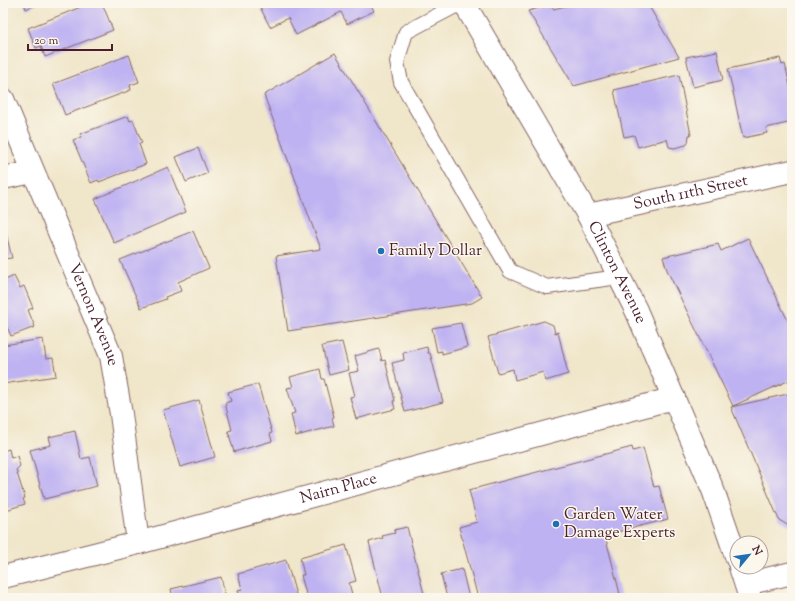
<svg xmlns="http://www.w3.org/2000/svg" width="795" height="601" font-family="'Sorts Mill Goudy',serif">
	<rect width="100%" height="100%" fill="#fbf7ec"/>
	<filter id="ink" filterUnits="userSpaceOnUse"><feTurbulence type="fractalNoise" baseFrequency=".025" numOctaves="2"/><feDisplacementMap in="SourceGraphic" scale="8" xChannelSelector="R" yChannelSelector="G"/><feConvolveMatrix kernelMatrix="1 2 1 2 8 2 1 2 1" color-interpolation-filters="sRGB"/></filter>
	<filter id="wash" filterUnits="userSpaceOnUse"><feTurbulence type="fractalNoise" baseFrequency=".012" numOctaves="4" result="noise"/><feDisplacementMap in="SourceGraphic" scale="16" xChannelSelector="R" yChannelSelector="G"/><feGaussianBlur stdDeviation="0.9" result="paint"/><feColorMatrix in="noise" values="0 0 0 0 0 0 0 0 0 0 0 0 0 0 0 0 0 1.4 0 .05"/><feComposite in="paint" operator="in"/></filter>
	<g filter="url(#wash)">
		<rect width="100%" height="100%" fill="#f0e6ca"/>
		<g id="blocks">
			<!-- building -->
			<g fill="#bfb2f2">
				<path d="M24 3H40L26 9Z"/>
				<path d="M91 3H102L113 30 45 57 41 46 36 48 28 28Z"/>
				<path d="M258 3H370L374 11 347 24 341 12 296 35 288 18 270 27Z"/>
				<path d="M579 3H647L679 57 574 86 528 11 551 5 553 9Z"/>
				<path d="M717 51 723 80 693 87 686 57Z"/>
				<path d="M335 53 482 297 472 303 288 331 276 256 321 249 264 95Z"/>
				<path d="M129 55 139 82 130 85 131 90 65 115 53 84Z"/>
				<path d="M780 58 782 65 785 64 792 95V122L766 128 767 133 743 138 728 69Z"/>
				<path d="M679 75 691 135H689L688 143 686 145 674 148 669 147 667 139 638 147 634 135 624 137 614 90Z"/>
				<path d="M128 116 130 121 133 120 142 143 139 144 146 164 99 182 98 180 91 183 73 140 81 137 80 134Z"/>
				<path d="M198 148 208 173 186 182 176 157Z"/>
				<path d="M168 167 186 212 114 243 95 199Z"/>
				<path d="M4 225 12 258 3 259V226Z"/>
				<path d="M193 231 209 268 178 282 181 291 165 297 166 299 141 308 120 260Z"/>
				<path d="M748 238 792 329V379L733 406 667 270 663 257 718 244 721 251Z"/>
				<path d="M14 276 20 288 24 286 33 308 28 310 35 327 11 336 7 327 3 329V281Z"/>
				<path d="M544 321 553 325 555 333 558 332 568 374 545 381 543 372 515 380 513 369 498 373 488 337Z"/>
				<path d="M461 323 467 347 442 354V351L437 352 432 328Z"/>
				<path d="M43 339 46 359 53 358 56 376 3 384V345Z"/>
				<path d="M342 342 349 370 329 375 322 346Z"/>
				<path d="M427 347 428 353H430L443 402 405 412 392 363 404 360 403 353Z"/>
				<path d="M379 349 382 361 385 360 395 401H393L395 409 356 419 350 397 355 396 349 373 359 371 355 356Z"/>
				<path d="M320 369 322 379H324L334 417 332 418 334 426 296 436 291 414 295 413 287 388 293 387 290 377Z"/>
				<path d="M258 384 272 433 270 434 272 441 234 452 228 431 232 430 225 403 231 401 228 392Z"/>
				<path d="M792 393V525L789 526 779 520 731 407Z"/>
				<path d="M199 400 215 457 180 467 163 410Z"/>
				<path d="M75 431 81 459 90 457 97 486 44 499 30 450 51 445 49 437Z"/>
				<path d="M632 447 633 451 643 448 654 487 659 486 668 519 605 535 621 598H478L459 527 477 522 469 490Z"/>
				<path d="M9 449 11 458 17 456 20 466 16 470 25 498 23 499 25 504 3 511V451Z"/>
				<path d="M407 527 425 598H383L369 542 383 538 382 536 395 533 394 530Z"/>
				<path d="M346 545 356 581 349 583 353 598H307L301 575H304L300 558Z"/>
				<path d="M286 560 297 598H240L238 590 242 589 238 574Z"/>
				<path d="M462 569 469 598H447L441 574Z"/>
				<path d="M221 577 226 598H173L171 589Z"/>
			</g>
		</g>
	</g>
	<g filter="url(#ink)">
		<use href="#blocks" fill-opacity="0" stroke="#846563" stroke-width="1"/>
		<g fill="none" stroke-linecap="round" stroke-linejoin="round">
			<defs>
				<path id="lane" d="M461 3 406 32 397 62 401 82 510 271 547 287 619 277"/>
				<g id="street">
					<path id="s1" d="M3 99 111 356 121 414 138 543"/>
					<path d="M3 178 33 172"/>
					<path id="s2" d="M3 577 138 543 674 398"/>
					<path d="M746 584 792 573"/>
				</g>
				<g id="secondary">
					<path id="s3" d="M464 3 588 215 636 310 713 490 737 559"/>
					<path id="s4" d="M588 215 792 171"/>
					<path d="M740 567 750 598"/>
				</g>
			</defs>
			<!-- lane casing -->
			<use href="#lane" stroke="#846563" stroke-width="16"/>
			<!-- street casing -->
			<use href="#street" stroke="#846563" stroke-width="24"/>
			<!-- secondary casing -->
			<use href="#secondary" stroke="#846563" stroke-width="24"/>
			<!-- lane -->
			<use href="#lane" stroke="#fff" stroke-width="14"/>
			<!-- street -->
			<use href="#street" stroke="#fff" stroke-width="22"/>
			<!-- secondary -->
			<use href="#secondary" stroke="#fff" stroke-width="22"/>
		</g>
	</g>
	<!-- markers -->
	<g fill="#1f6fb2" stroke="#fbf7ec" stroke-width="1.5">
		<circle cx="381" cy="251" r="4"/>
		<circle cx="556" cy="524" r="4"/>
	</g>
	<g text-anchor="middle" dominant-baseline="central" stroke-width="3" stroke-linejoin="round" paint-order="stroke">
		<!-- street labels -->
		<g font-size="16" fill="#4a1f2b" stroke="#fbf7ec">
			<text stroke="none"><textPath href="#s4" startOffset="105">South 11th Street</textPath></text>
			<text stroke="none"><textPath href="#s3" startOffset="310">Clinton Avenue</textPath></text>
			<text stroke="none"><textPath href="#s1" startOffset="234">Vernon Avenue</textPath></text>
			<text stroke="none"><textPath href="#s2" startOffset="347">Nairn Place</textPath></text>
		</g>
		<!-- poi labels -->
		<g font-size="16" fill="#4a1f2b" stroke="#fbf7ec" text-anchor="start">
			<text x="389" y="251">Family Dollar</text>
			<text x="564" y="515">Garden Water<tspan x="564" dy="18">Damage Experts</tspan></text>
		</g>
	</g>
	<!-- margin -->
	<rect width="795" height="601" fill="none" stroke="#fbf7ec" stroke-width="16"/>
	<!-- north arrow -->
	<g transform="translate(749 555) rotate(61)"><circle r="19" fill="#fbf7ec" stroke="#b4a19f"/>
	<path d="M0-3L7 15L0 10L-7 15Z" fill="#1f6fb2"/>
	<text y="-6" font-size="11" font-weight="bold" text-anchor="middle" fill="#4a1f2b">N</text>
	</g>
	<!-- scale -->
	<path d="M28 44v6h84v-6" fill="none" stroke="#4a1f2b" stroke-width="2"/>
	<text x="34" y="44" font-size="12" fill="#4a1f2b" stroke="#fbf7ec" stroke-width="3" paint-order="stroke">20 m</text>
</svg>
